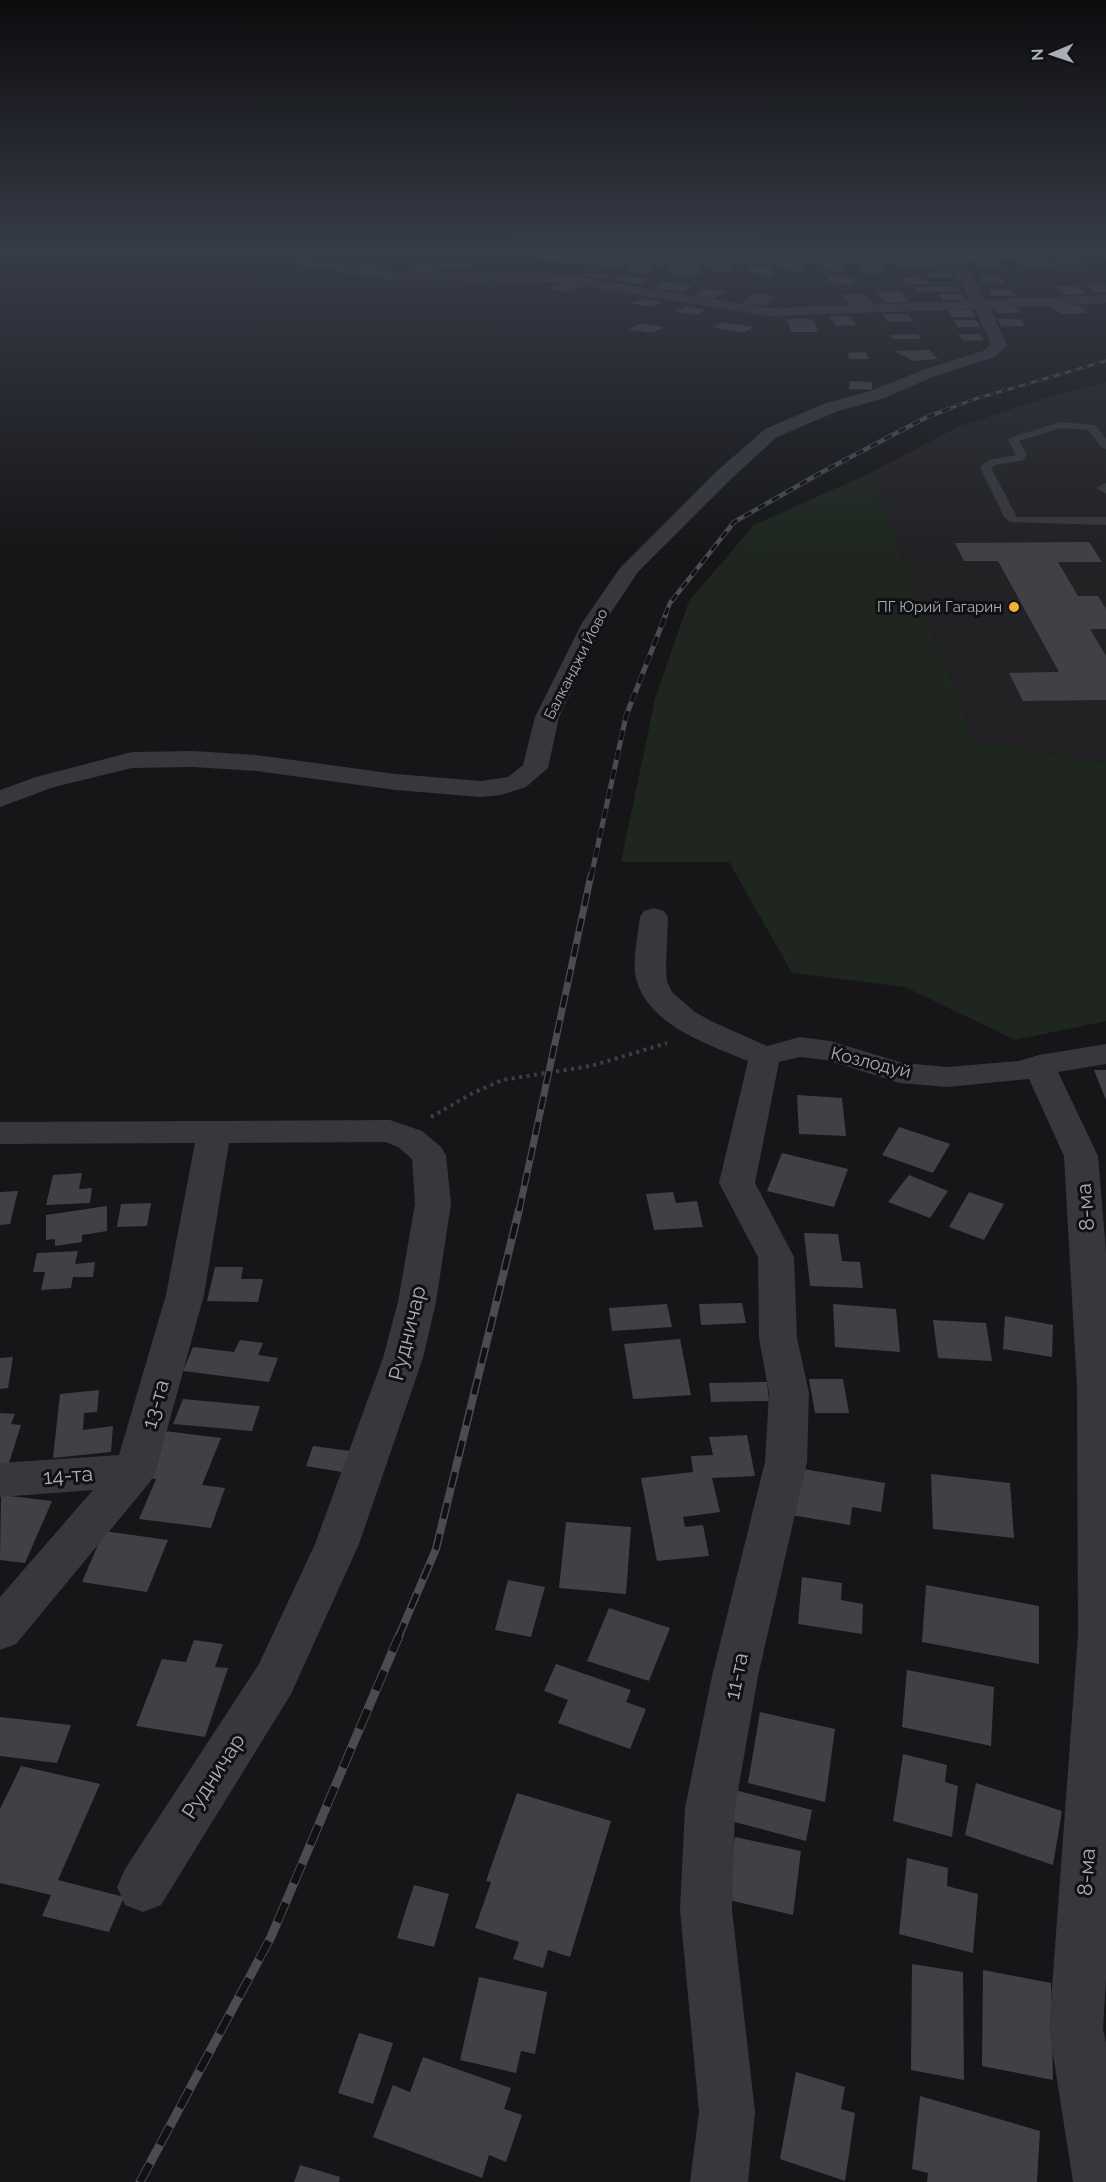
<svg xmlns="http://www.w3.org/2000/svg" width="1106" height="2182" font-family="Raleway,sans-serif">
	<rect width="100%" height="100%" fill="#161618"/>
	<!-- built -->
	<path fill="#222225" d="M1106 382V762L975 740 870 473 960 426 1055 395Z"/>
	<!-- green -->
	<path fill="#1e261f" d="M870 473 975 740 1106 762V1021L1015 1040 905 987 792 973 729 862H621L655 699 689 601 754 525Z"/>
	<!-- building -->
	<g fill="#404145">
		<path d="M584 249H607L610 256 576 253Z"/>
		<path d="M808 249H837L841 255 812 256Z"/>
		<path d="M848 249H872L874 253 850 254Z"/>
		<path d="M888 249H911L915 254H892Z"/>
		<path d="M962 249H989L992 253H965Z"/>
		<path d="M697 251H711L715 257 701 258Z"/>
		<path d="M720 251H748L752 257H723Z"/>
		<path d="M636 252H661L663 258H638Z"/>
		<path d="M677 253H696L699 258 680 259Z"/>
		<path d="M1055 258H1076L1084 265H1063Z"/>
		<path d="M974 260H996L1003 268H981Z"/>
		<path d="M1049 260 1056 267 1026 268 1019 261Z"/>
		<path d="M894 261 939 262 943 268 897 267Z"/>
		<path d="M368 262 387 264 377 269 358 266Z"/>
		<path d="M452 262 473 265 462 270 441 267Z"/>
		<path d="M856 263H878L885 273H863Z"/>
		<path d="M778 264H800L805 271H785Z"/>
		<path d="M822 264H843L848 271H827Z"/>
		<path d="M421 265 438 267 428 273 411 271Z"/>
		<path d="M730 265 734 272H715L711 266Z"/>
		<path d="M627 266H649L651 272 629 273Z"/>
		<path d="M668 266H698L701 275H671Z"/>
		<path d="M748 266 774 268 771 276 745 272Z"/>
		<path d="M926 271 951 272 954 278H929Z"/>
		<path d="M592 272 610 275 601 279 582 276Z"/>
		<path d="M626 275 649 279 639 284 616 280Z"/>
		<path d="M831 276 857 279 851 285 825 282Z"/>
		<path d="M979 277H1001L1005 283H983Z"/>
		<path d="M902 278H918L920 280H925L928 284H906Z"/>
		<path d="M664 282 693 286 683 292 653 288Z"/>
		<path d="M564 283 582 286 568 292 550 288Z"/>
		<path d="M1085 284 1106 285V292H1096Z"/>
		<path d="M1055 286H1076L1086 294 1065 295Z"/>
		<path d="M914 287H958L961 292 915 291Z"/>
		<path d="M706 289 726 292 714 298 694 295Z"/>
		<path d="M988 289 1011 290 1016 296H992Z"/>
		<path d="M900 291 910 302 887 303 876 292Z"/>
		<path d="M752 294 775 296 765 306 742 303Z"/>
		<path d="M863 294 876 306 854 307 841 295Z"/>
		<path d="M939 294H961L965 300H943Z"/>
		<path d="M644 299 663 302 652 307 629 303Z"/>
		<path d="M1067 304 1080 306 1089 313 1061 314 1050 305Z"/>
		<path d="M1013 305 1021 312 998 313 990 306Z"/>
		<path d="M686 306 706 310 696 315 675 312Z"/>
		<path d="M948 310H972L976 317H952Z"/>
		<path d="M882 314H907L914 321 888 322Z"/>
		<path d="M829 316H849L857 325 836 326Z"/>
		<path d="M787 319H813L818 332H791Z"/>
		<path d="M997 319H1020L1025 326H1002Z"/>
		<path d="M954 320H976L980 327H958Z"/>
		<path d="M723 322 754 327 744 333 713 327Z"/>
		<path d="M641 323 658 326 664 327 652 333 628 329Z"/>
		<path d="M918 334 921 338 915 339H892L890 335Z"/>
		<path d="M958 334H978L985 340 964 341Z"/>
		<path d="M929 350 938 359 913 361 894 351Z"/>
		<path d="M866 352 869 359H850L847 353Z"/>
		<path d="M850 381 872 382V390L849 389Z"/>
		<path d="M1089 542 1102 562H1058L1078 596H1098L1106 609V629H1090L1106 656V700L1023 701 1009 673 1059 672 998 561H964L955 543Z"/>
		<path d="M1094 1070H1106V1100Z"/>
		<path d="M797 1095 842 1098 846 1136 799 1134Z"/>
		<path d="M899 1127 950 1144 933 1173 882 1155Z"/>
		<path d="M782 1153 848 1169 834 1207 767 1191Z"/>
		<path d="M82 1173 79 1189 92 1188 90 1203 46 1205 53 1175Z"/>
		<path d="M909 1175 948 1191 930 1218 888 1202Z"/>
		<path d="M18 1191 10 1224 0 1225V1192Z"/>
		<path d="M673 1192 676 1203 697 1201 703 1227 654 1230 646 1194Z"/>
		<path d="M969 1192 1004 1204 984 1240 949 1227Z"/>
		<path d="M151 1203 147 1226 117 1227 121 1204Z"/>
		<path d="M107 1206V1231L82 1235V1242L55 1246V1239L46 1240V1215Z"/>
		<path d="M804 1233 838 1234 842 1261 860 1262 863 1288 810 1286Z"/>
		<path d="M78 1251 75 1264 95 1262 93 1277H73L71 1288 41 1290 45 1272H33L37 1253Z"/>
		<path d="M215 1267H243L241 1279H263L258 1302 207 1301Z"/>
		<path d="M742 1303 746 1323 701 1325 699 1304Z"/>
		<path d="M667 1304 672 1327 612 1331 609 1308Z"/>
		<path d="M833 1304 896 1309 900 1352 835 1347Z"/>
		<path d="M1005 1316 1053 1325 1052 1357 1003 1349Z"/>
		<path d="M933 1320 986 1323 992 1361 938 1358Z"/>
		<path d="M680 1339 691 1395 633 1399 624 1344Z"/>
		<path d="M240 1340 263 1343 258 1355 278 1358 269 1382 183 1371 193 1347 234 1352Z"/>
		<path d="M13 1357 8 1388 0 1389V1358Z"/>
		<path d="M809 1379H843L849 1413H815Z"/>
		<path d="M767 1382 769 1401 711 1402 709 1383Z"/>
		<path d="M99 1390 97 1412 84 1413 83 1430 113 1426 111 1452 53 1458 60 1394Z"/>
		<path d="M183 1399 260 1406 252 1431 173 1424Z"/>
		<path d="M0 1413 15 1414 11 1424 21 1425 8 1466H0Z"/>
		<path d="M157 1430 221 1438 202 1485 225 1488 211 1528 139 1519 156 1479 137 1476Z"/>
		<path d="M747 1435 755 1476 712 1478 720 1512 683 1517 685 1527 703 1525 709 1556 657 1561 641 1478 693 1472 691 1456 713 1455 709 1437Z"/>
		<path d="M313 1446 350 1451 342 1472 306 1466Z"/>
		<path d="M798 1468 885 1483 881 1512 852 1507 850 1525 791 1515Z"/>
		<path d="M931 1474 1010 1483 1014 1538 933 1529Z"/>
		<path d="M1 1495 52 1501 25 1563 0 1560Z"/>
		<path d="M566 1522 631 1527 626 1594 559 1588Z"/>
		<path d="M104 1531 168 1540 147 1592 82 1582Z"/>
		<path d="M802 1577 842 1583 841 1600 863 1604 862 1634 798 1624Z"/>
		<path d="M508 1580 545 1587 531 1637 495 1630Z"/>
		<path d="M926 1585 1039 1606V1664L922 1642Z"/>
		<path d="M609 1608 670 1628 649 1681 587 1661Z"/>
		<path d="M194 1640 223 1644 215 1667 228 1668 205 1737 136 1726 162 1659 186 1662Z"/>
		<path d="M556 1664 631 1690 626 1702 646 1709 630 1749 558 1723 568 1700 544 1691Z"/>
		<path d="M907 1670 994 1687 991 1746 902 1727Z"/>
		<path d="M760 1712 835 1729 825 1802 748 1783Z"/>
		<path d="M0 1717 71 1725 57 1763 0 1756Z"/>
		<path d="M903 1754 947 1765 945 1782 958 1786 952 1837 893 1821Z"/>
		<path d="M21 1766 100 1784 58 1880 124 1897 109 1932 42 1916 51 1895 0 1883V1809Z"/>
		<path d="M976 1783 1062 1811 1053 1865 965 1835Z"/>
		<path d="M723 1787 812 1810 806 1841 716 1817Z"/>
		<path d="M517 1793 611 1821 570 1957 548 1950 543 1968 513 1959 519 1942 475 1928 491 1882 486 1881Z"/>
		<path d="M735 1837 801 1851 793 1915 725 1899Z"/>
		<path d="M907 1858 948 1868 947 1886 978 1894 973 1953 899 1934Z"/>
		<path d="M414 1885 449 1894 434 1947 397 1938Z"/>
		<path d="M912 1964 963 1972 964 2080 911 2070Z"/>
		<path d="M983 1970 1051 1983 1053 2080 982 2066Z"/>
		<path d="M479 1977 547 1992 535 2054 521 2051 516 2073 460 2060Z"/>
		<path d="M359 2033 393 2043 373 2104 338 2093Z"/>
		<path d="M423 2057 511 2088 504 2109 522 2115 506 2162 489 2155 482 2178 373 2137 393 2085 410 2092Z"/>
		<path d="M796 2072 845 2087 841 2109 855 2113 845 2181 780 2159Z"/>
		<path d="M920 2096 1040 2131 1037 2182H927L928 2173 912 2169Z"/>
		<path d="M300 2165 340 2177 339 2182H294Z"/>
	</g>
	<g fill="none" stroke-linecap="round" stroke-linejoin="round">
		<!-- path -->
		<path stroke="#3d3f44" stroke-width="4" stroke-dasharray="3 4.5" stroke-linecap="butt" d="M431 1117 471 1094 502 1080 591 1066 667 1043"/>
		<!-- lane -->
		<g fill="#37383d" fill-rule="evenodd">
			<path d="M1060 422 1095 425 1106 439V449L1102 448 1088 430 1061 428 1019 441 1027 454 1024 460 996 465 991 468 1017 517H1106V525L1010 522 1004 517 980 467 989 460 1016 455 1008 440 1009 438Z"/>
			<path d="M1106 483V494L1096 488Z"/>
		</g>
		<!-- street -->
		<g fill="#37383d" fill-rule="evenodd">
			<path d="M496 249C539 247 581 258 624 259 731 260 838 255 944 253L942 249H956L958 253 1106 250V258L962 261 985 300 1106 295V303L990 309 1007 345 995 357 935 376 882 399 838 411 777 437 731 479 638 572 604 623 559 717 548 768 526 787 501 795 481 797 396 790 256 771 193 767 132 768 54 787 0 807V790L36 777 132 752 193 751 256 755 396 774 481 781 508 777 523 765 535 717 582 623 620 568 717 471 765 429 826 403 870 391 923 370 983 351 991 344 975 309 768 316 559 282 390 280 301 265 294 261 301 257 390 272 559 274 768 308 970 301 949 261 622 267 565 263 503 253Z"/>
			<path d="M654 908 664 911 668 917 666 968 667 982 672 992 695 1012 711 1021 767 1046 800 1037 830 1041 903 1063 947 1067 1019 1061 1039 1055 1106 1044V1064L1058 1072 1098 1156 1106 1252V1978L1103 2029 1106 2043V2182H1073L1049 2029 1078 1635 1077 1387 1064 1156 1029 1079 947 1087 900 1083 826 1060 800 1057 779 1062 755 1183 794 1257 797 1338 809 1393 807 1462 758 1676 735 1808 732 1910 755 2112 748 2182H690L699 2112 680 1910 685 1808 712 1676 765 1462 769 1393 759 1338 758 1257 719 1183 748 1061C709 1045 651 1026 637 982 631 963 638 937 640 917L644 911Z"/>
			<path d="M390 1120 422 1131 441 1147 446 1155 451 1204 436 1302 423 1358 359 1544 291 1694 161 1905 143 1912 125 1905 117 1887 125 1869 259 1664 315 1544 383 1358 398 1302 415 1204 412 1159 398 1147 386 1142 229 1143 204 1295 156 1470 150 1482 16 1644 0 1650V1597L93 1490 0 1497V1463L119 1455 166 1295 195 1143 0 1144V1122Z"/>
		</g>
		<defs>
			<path id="rail-far5" d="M945 410 975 399 1106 361"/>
			<path id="rail-far4" d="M665 615 670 603 734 522 824 471 927 417 949 409"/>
			<path id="rail-far3" d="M591 877 626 716 666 614"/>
			<path id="rail-far2" d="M519 1211 591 875"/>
			<path id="rail-far1" d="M398 1638 436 1549 519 1210"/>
			<path id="rail" d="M140 2182 271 1937 399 1636"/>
		</defs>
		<!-- rail-far5 casing -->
		<use href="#rail-far5" stroke="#4a4c52" stroke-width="3"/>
		<!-- rail-far4 casing -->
		<use href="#rail-far4" stroke="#4a4c52" stroke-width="4.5"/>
		<!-- rail-far3 casing -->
		<use href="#rail-far3" stroke="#4a4c52" stroke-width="5"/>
		<!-- rail-far2 casing -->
		<use href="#rail-far2" stroke="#4a4c52" stroke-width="7"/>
		<!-- rail-far1 casing -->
		<use href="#rail-far1" stroke="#4a4c52" stroke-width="8"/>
		<!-- rail casing -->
		<use href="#rail" stroke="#4a4c52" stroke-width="9"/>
		<!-- rail-far5 -->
		<use href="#rail-far5" stroke="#111113" stroke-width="2" stroke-dasharray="6" stroke-linecap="butt"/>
		<!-- rail-far4 -->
		<use href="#rail-far4" stroke="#111113" stroke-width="3" stroke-dasharray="8" stroke-linecap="butt"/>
		<!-- rail-far3 -->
		<use href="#rail-far3" stroke="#111113" stroke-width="4" stroke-dasharray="10" stroke-linecap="butt"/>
		<!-- rail-far2 -->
		<use href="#rail-far2" stroke="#111113" stroke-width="4.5" stroke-dasharray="13" stroke-linecap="butt"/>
		<!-- rail-far1 -->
		<use href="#rail-far1" stroke="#111113" stroke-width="5" stroke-dasharray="16" stroke-linecap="butt"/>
		<!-- rail -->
		<use href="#rail" stroke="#111113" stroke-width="7" stroke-dasharray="21" stroke-linecap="butt"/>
	</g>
	<!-- sky -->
	<linearGradient id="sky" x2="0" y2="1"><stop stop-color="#0c0c0d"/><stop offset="0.45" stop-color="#363c48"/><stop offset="1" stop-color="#363c48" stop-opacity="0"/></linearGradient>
	<rect width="1106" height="554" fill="url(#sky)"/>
	<!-- markers -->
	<circle fill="#f2b134" stroke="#111113" stroke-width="2" cx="1014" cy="607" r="6"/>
	<g text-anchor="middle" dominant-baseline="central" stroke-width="6" stroke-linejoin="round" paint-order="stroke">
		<!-- far-poi labels -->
		<g font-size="15" fill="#a8adb8" stroke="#111113" text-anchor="end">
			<text x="1002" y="607">ПГ Юрий Гагарин</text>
		</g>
		<!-- far-street labels -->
		<g font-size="15" fill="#a8adb8" stroke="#111113">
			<text transform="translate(576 664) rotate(-63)">Балканджи Йово</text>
		</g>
		<!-- street labels -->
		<g font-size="18" fill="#a8adb8" stroke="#111113">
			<text transform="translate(871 1062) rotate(14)">Козлодуй</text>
		</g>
		<!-- near-street labels -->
		<g font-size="21" fill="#a8adb8" stroke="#111113">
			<text transform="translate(1085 1207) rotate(-94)">8-ма</text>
			<text transform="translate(407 1333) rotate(-76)">Рудничар</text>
			<text transform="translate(155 1404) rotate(-74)">13-та</text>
			<text transform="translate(68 1475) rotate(-4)">14-та</text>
			<text transform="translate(736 1676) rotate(-78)">11-та</text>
			<text transform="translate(213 1776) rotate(-57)">Рудничар</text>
			<text transform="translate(1086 1872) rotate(-86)">8-ма</text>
		</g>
	</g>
	<!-- north arrow -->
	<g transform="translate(1052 54) rotate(268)" stroke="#111113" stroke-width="4.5" paint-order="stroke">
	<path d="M0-4.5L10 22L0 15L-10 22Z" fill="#a8adb8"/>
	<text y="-9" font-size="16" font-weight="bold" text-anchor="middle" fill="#a8adb8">N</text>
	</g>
</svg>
